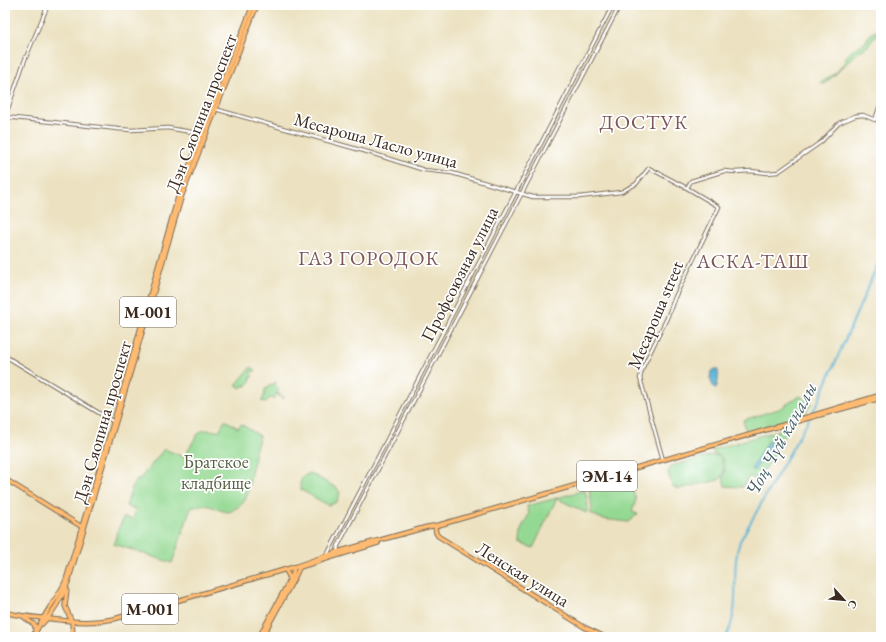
<svg xmlns="http://www.w3.org/2000/svg" width="886" height="642" font-family="'EB Garamond',serif">
	<rect width="100%" height="100%" fill="#fff"/>
	<filter id="ink" filterUnits="userSpaceOnUse"><feTurbulence type="fractalNoise" baseFrequency=".025" numOctaves="2"/><feDisplacementMap in="SourceGraphic" scale="8" xChannelSelector="R" yChannelSelector="G"/><feConvolveMatrix kernelMatrix="1 2 1 2 8 2 1 2 1" color-interpolation-filters="sRGB"/></filter>
	<filter id="wash" filterUnits="userSpaceOnUse"><feTurbulence type="fractalNoise" baseFrequency=".012" numOctaves="4" result="noise"/><feDisplacementMap in="SourceGraphic" scale="16" xChannelSelector="R" yChannelSelector="G"/><feGaussianBlur stdDeviation="0.9" result="paint"/><feColorMatrix in="noise" values="0 0 0 0 0 0 0 0 0 0 0 0 0 0 0 0 0 1.4 0 .05"/><feComposite in="paint" operator="in"/></filter>
	<g filter="url(#wash)">
		<rect width="100%" height="100%" fill="#ece2c1"/>
		<!-- green -->
		<g fill="#94d993" stroke="#688258">
			<path d="M875 31 878 32 868 46 854 55 837 73 824 84 820 83C827 78 836 74 841 67 844 64 844 62 845 59 847 53 860 45 865 43L868 37Z"/>
			<path d="M251 367 256 370 254 372 251 371 250 373 253 376 250 378 251 379 246 387 243 385 241 388 236 385Z"/>
			<path d="M275 382H276L275 385 279 389 277 393 284 397 283 399 276 394 274 399 270 398 266 402 261 401 263 399V398L265 393 264 392 266 388 267 389 270 385 272 386Z"/>
			<path d="M800 396 812 403 805 414 746 432 743 420 779 409Z"/>
			<path d="M225 420 238 428 241 424 260 436 253 458 255 459C247 475 254 502 234 509 228 517 213 505 204 505 200 505 195 507 191 508L172 563 114 544 117 532 124 517 133 519 136 510 126 506 133 485 137 480H139L164 449 184 457 197 435 203 430 219 431Z"/>
			<path d="M783 429 786 431 780 444 758 481 749 476 743 487 725 486 723 477C726 472 725 459 719 455 718 455 714 454 713 453L712 450Z"/>
			<path d="M712 455 718 456 721 459 724 473 719 480 678 489 672 486 668 472 672 466Z"/>
			<path d="M310 473 337 488 340 493 338 499 335 503 328 505 301 490C298 482 302 476 310 473Z"/>
			<path d="M629 477 636 500 632 512 638 514 628 522 602 519 590 513 592 508 589 489Z"/>
			<path d="M585 490 588 506 586 513 558 499 557 498Z"/>
			<path d="M557 498 533 548 520 543 521 530 529 514 527 506Z"/>
		</g>
		<!-- water -->
		<g fill="#58b2d6" stroke="#4a6e7a">
			<path d="M715 369H717C720 373 718 384 716 388L713 387 710 378 711 371Z"/>
			<path d="M768 441 771 443 754 471 751 469Z"/>
		</g>
		<g fill="none" stroke-linecap="round" stroke-linejoin="round">
			<!-- canal -->
			<g stroke="#58b2d6" stroke-width="2">
				<path d="M811 415 819 400 881 257"/>
				<path d="M726 637C743 603 729 573 740 541L809 419"/>
			</g>
		</g>
	</g>
	<g filter="url(#ink)">
		<g fill="none" stroke-linecap="round" stroke-linejoin="round">
			<defs>
				<g id="minor">
					<path d="M215 109 371 153 424 170 452 173 533 197H579L621 192 636 184 649 168 687 188 719 207 675 297 667 318 643 367 640 378 663 460"/>
					<path d="M5 117 118 129 131 130 168 128 203 134"/>
					<path d="M5 117 24 62 48 5"/>
					<path d="M687 188 691 181 724 171 735 172 751 171 767 173 778 172 821 142 839 123 855 116 863 115 875 120 881 102"/>
					<path d="M5 356 114 422"/>
					<path d="M337 552 338 546 620 5"/>
					<path d="M327 555 613 5"/>
				</g>
				<g id="major">
					<path d="M794 421 881 395"/>
					<path d="M5 479 82 527"/>
					<path d="M435 526 436 533 438 536 584 627 605 637"/>
					<path d="M295 567H300L378 543"/>
					<path d="M285 569 289 576V581"/>
					<path d="M67 589 65 606 72 622 73 637"/>
					<path d="M5 612C18 616 29 617 42 618 66 621 89 624 114 619L294 567 337 552 427 527 439 525 776 427 881 398"/>
					<path d="M25 618 35 625V632"/>
					<path d="M42 624C53 613 62 597 68 582L125 391 182 195 257 5"/>
					<path d="M33 637C37 630 40 623 44 617 51 604 61 593 66 580L123 390 180 190 253 5"/>
					<path d="M259 637 293 574 294 567"/>
					<path d="M262 637 296 575 300 566"/>
				</g>
			</defs>
			<!-- minor casing -->
			<use href="#minor" stroke="#796a57" stroke-width="4.5"/>
			<!-- major casing -->
			<use href="#major" stroke="#796a57" stroke-width="5.5"/>
			<!-- minor -->
			<use href="#minor" stroke="#fff" stroke-width="2.5"/>
			<!-- major -->
			<use href="#major" stroke="#ffbb71" stroke-width="3.5"/>
		</g>
	</g>
	<g text-anchor="middle" dominant-baseline="central" stroke-width="3.5" stroke-linejoin="round" paint-order="stroke">
		<!-- shield labels -->
		<g fill="#fff" stroke="#766a62" stroke-width="1">
			<rect x="120" y="297" width="56" height="30" rx="3"/>
			<rect x="577" y="461" width="60" height="30" rx="3"/>
			<rect x="122" y="594" width="56" height="30" rx="3"/>
		</g>
		<g font-size="17" font-weight="bold" fill="#3b2a1e">
			<text x="148" y="312">M-001</text>
			<text x="607" y="476">ЭМ-14</text>
			<text x="150" y="609">М-001</text>
		</g>
		<!-- street labels -->
		<g font-size="18" fill="#3b2a1e" stroke="#fff">
			<text transform="translate(201 113) rotate(-69)">Дэн Сяопина проспект</text>
			<text transform="translate(376 140) rotate(15)">Месароша Ласло улица</text>
			<text transform="translate(459 274) rotate(-63)">Профсоюзная улица</text>
			<text transform="translate(655 315) rotate(-67)">Месароша street</text>
			<text transform="translate(102 422) rotate(-74)">Дэн Сяопина проспект</text>
			<text transform="translate(523 574) rotate(32)">Ленская улица</text>
		</g>
		<!-- park labels -->
		<g font-size="18" fill="#565f41" stroke="#fff">
			<text x="216" y="461">Братское<tspan x="216" dy="21">кладбище</tspan></text>
		</g>
		<!-- water labels -->
		<g font-size="19" font-style="italic" fill="#476068" stroke="#fff">
			<text transform="translate(781 439) rotate(-61)">Чоң Чүй каналы</text>
		</g>
		<!-- quarter labels -->
		<g font-size="20" letter-spacing="1" fill="#7c5557" stroke="#fff">
			<text x="644" y="122">ДОСТУК</text>
			<text x="369" y="258">ГАЗ ГОРОДОК</text>
			<text x="753" y="261">АСКА-ТАШ</text>
		</g>
	</g>
	<!-- margin -->
	<rect width="886" height="642" fill="none" stroke="#fff" stroke-width="20"/>
	<!-- north arrow -->
	<g transform="translate(844 600) rotate(117)" stroke="#ffffff" stroke-width="3" paint-order="stroke">
	<path d="M0-3L7 15L0 10L-7 15Z" fill="#3b2a1e"/>
	<text y="-6" font-size="11" font-weight="bold" text-anchor="middle" fill="#3b2a1e">С</text>
	</g>
</svg>
